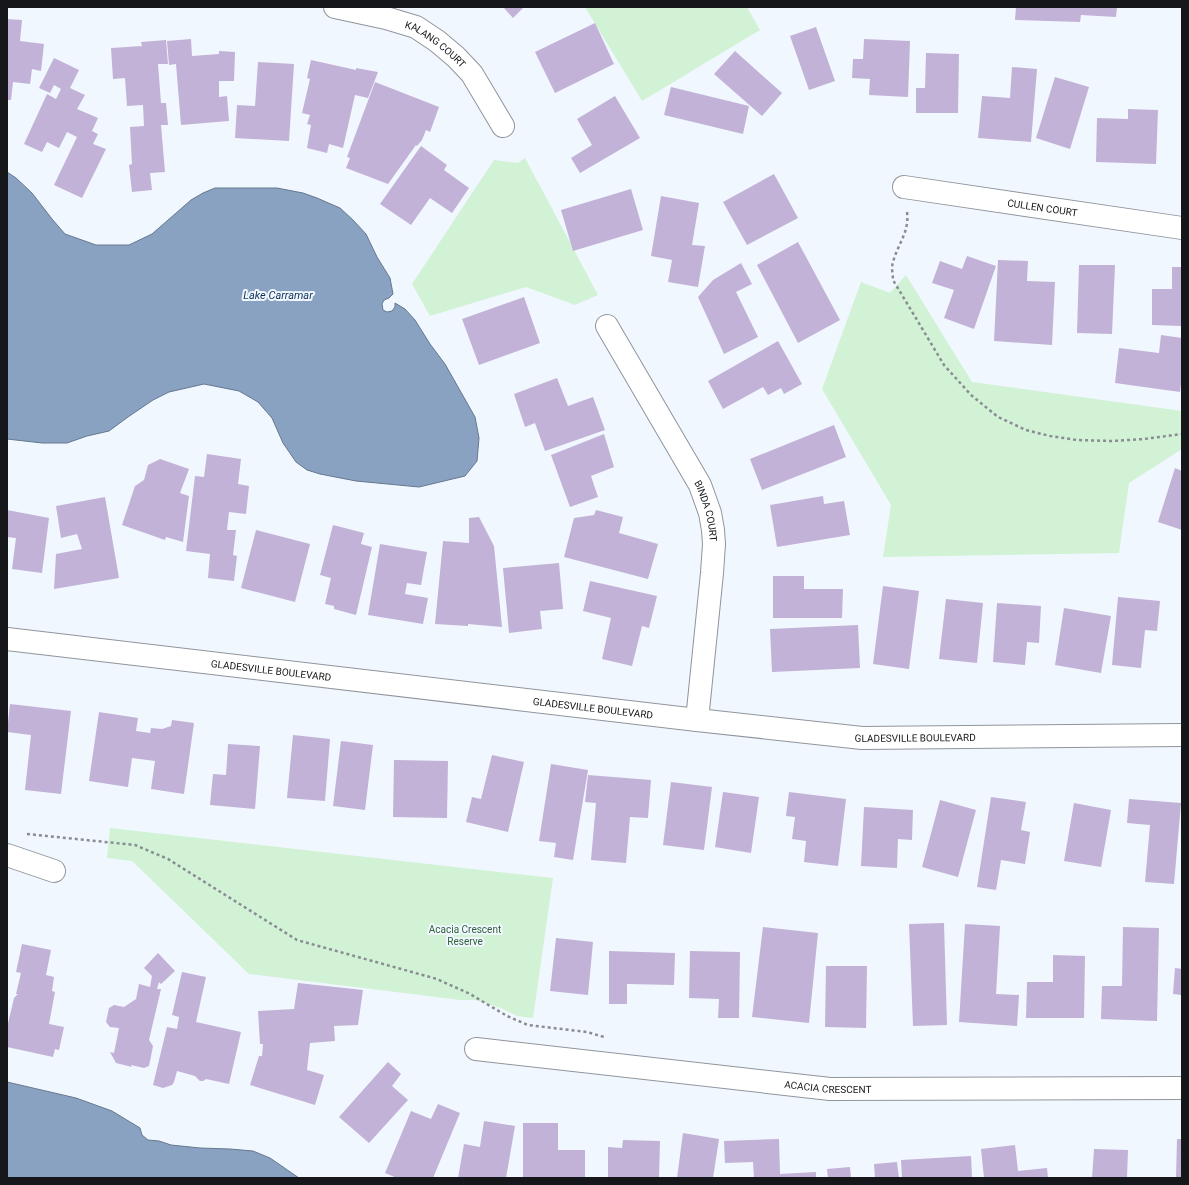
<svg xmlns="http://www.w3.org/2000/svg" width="1189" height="1185" font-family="Roboto,sans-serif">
	<rect width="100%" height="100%" fill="#f1f7fe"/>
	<!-- green -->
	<g fill="#d1f2d5">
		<path d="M585 7H747L760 30 642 101Z"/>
		<path d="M525 158 598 295 575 305 526 287 430 316 412 284 494 160 518 163Z"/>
		<path d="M906 275 972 382 1182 411V449L1129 483 1119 553 883 557 891 505 822 389 861 282 890 293Z"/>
		<path d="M110 828 553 878 533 1018 517 1016 501 1008 475 1000H460L249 974 132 861 107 858Z"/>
	</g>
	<!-- water -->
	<g fill="#89a2c1" stroke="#66788f">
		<path d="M7 172 16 178 32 193 52 219 65 234 96 245H129L152 234 191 200 203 193 215 188H277L303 193 317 198 340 208 353 220 366 234 377 257 390 278 393 294 389 298 384 300 382 304 383 310 387 312 392 311 395 307V303L405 309 415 320 430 344 445 364 475 417 479 438 477 461 465 476 419 487 356 481 320 474 307 470 296 462 283 443 272 418 258 402 239 391 204 384 169 392 153 400 128 417 109 431 87 436 67 443H42L7 439Z"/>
		<path d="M7 1082 76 1098 112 1111 140 1128 142 1135 148 1140 159 1141 171 1145 200 1148 230 1149 253 1151 270 1158 299 1178H7Z"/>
	</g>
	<!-- building -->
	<g fill="#c2b2d7">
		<path d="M503 7H524L513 18Z"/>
		<path d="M1016 7H1117L1116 17 1081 15 1080 22 1015 20Z"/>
		<path d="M7 19 22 20 20 41 44 44 41 71 32 69 30 84 13 82 11 100H7Z"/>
		<path d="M595 23 614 64 555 93 535 52Z"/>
		<path d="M816 27 835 81 809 90 790 36Z"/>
		<path d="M191 39 192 56 219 54V51L235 52 234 81H219V97L227 96 229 121 181 125 176 64 169 65 167 41Z"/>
		<path d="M864 39 910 41 908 97 869 95 870 79 852 78 853 59H863Z"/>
		<path d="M166 40 168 64H158L161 103H166L168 125H161L165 172 150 173 152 190 132 192 129 165 132 164 130 127 144 126 143 105 127 106 125 78 113 79 111 48 142 46 141 42Z"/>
		<path d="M735 51 782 93 762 116 714 74Z"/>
		<path d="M926 53 959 54 958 113H916V88H925Z"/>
		<path d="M54 58 79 70 70 88 85 95 77 109 98 118 92 131 98 134 93 144 106 149 82 198 54 185 77 137 67 132 59 148 47 142 42 152 24 144 47 94 56 99 61 89 54 85 50 93 39 88Z"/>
		<path d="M311 60 356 70V68L378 72 368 98 355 95 343 148 329 144 327 153 307 148 311 125 307 124 310 115 302 113 310 79 307 78Z"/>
		<path d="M258 62 294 64 289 141 235 138 237 105 255 106Z"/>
		<path d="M1012 67 1037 69 1031 142 978 138 982 96 1010 98Z"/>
		<path d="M1055 77 1089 87 1070 149 1036 138Z"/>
		<path d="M375 82 439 107 430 132 426 130 422 140 417 146 416 145 388 184 346 168 350 158 347 157Z"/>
		<path d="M671 87 749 106 743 134 664 115Z"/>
		<path d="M615 96 640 138 580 173 571 158 592 145 577 119Z"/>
		<path d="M1128 109 1158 110 1156 164 1096 162 1097 118 1128 119Z"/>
		<path d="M421 146 447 165 444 170 469 188 452 213 430 198 411 225 380 204Z"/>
		<path d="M774 174 798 218 747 245 723 202Z"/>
		<path d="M631 189 643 230 573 251 561 210Z"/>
		<path d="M661 196 699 203 692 245 705 246 698 287 668 282 672 260 651 256Z"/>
		<path d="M798 242 840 320 798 343 757 265Z"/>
		<path d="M967 256 996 266 974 329 944 318 954 290 932 283 940 261 962 269Z"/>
		<path d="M998 260 1028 261 1027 281 1055 282 1052 345 994 341Z"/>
		<path d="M741 263 752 284 736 292 758 337 724 354 698 297 713 280Z"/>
		<path d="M1079 265H1115L1112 334 1077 333Z"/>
		<path d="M1172 267H1182V326L1152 325V289H1172Z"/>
		<path d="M524 297 540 343 479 365 462 319Z"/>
		<path d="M1161 335 1182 338V376L1180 392 1115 383 1119 348 1159 353Z"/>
		<path d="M778 341 802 384 784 394 781 388 768 395 763 387 723 409 708 381Z"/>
		<path d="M557 378 568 406 593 397 605 430 545 451 535 423 525 427 514 394Z"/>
		<path d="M834 425 846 457 762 490 750 459Z"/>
		<path d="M604 434 614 467 591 476 598 497 570 507 551 455Z"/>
		<path d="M207 454 241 459 238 484 249 486 246 514 229 512 227 530H236L233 555 237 556 234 581 208 578 210 554 186 551 195 476 204 477Z"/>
		<path d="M160 459 189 469 180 493 189 496 183 542 166 537 165 540 122 525 135 486 144 480 148 465Z"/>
		<path d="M1175 468 1182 471V530L1158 522Z"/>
		<path d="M823 496 824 504 844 501 850 535 777 547 770 505Z"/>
		<path d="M105 497 119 578 54 589 56 554 82 549 77 534 61 538 56 506Z"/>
		<path d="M7 510 49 518 42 573 12 569 16 538 7 537Z"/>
		<path d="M596 510 623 517 619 533 658 544 648 579 564 557 574 518 594 515Z"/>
		<path d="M479 517 494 546 502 627 468 624V626L435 624 443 541 469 543V518Z"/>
		<path d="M333 525 364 533 361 544 372 547 356 615 334 609V606L325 604 331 578 320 575Z"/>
		<path d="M256 530 310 544 295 602 241 588Z"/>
		<path d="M380 544 427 552 421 585 407 583 405 594 428 598 423 624 368 615Z"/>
		<path d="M559 563 563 609 540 611 542 629 509 633 503 568Z"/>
		<path d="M773 576H804V589H843L842 618H773Z"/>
		<path d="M590 581 657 596 649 628 642 626 632 666 602 659 611 618 583 611Z"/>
		<path d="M883 586 919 591 909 669 873 664Z"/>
		<path d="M1118 597 1160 601 1157 631 1145 630 1141 668 1112 665Z"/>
		<path d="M946 599 983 603 977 663 939 659Z"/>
		<path d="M997 603 1041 606 1039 643 1027 642 1025 665 993 662Z"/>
		<path d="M1064 608 1111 616 1101 673 1055 665Z"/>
		<path d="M858 625 860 668 772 672 770 629Z"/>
		<path d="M10 704 71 711 61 794 25 790 31 735 7 732Z"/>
		<path d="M99 712 138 718 136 731 150 733 151 728 162 729 171 726 172 720 194 723 184 794 151 789 155 761 132 758 128 787 89 781Z"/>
		<path d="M293 735 330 739 325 801 287 798Z"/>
		<path d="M341 741 373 745 365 810 333 806Z"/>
		<path d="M228 744 260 746 255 809 210 805 213 774 226 775Z"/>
		<path d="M492 755 524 762 508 832 466 822 472 797 481 799Z"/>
		<path d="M394 760 448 761 447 818 393 817Z"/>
		<path d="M551 764 588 770 573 860 554 857 556 843 539 841Z"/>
		<path d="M588 775 651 780 648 818 630 817 626 863 591 860 596 803 585 802Z"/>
		<path d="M671 782 712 787 704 850 663 845Z"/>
		<path d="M723 792 759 797 751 853 715 847Z"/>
		<path d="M789 792 846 799 838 866 804 862 806 841 792 839 795 817 786 816Z"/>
		<path d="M991 797 1026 802 1021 830 1030 832 1025 864 1001 860 996 890 977 887Z"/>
		<path d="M1129 799 1181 803 1174 884 1145 882 1150 825 1127 823Z"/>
		<path d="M940 800 976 810 958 877 922 867Z"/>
		<path d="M1074 803 1111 810 1101 867 1064 861Z"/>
		<path d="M864 807 913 810 912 840 898 839 897 868 861 866Z"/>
		<path d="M944 923 947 1025 913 1026 909 924Z"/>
		<path d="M965 924 1000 926 996 994 1019 995 1017 1026 959 1022Z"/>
		<path d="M763 927 818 933 809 1023 752 1017Z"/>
		<path d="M1123 927 1159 928 1157 1021 1101 1019 1102 986H1122Z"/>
		<path d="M556 938 593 942 588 995 550 991Z"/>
		<path d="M22 944 51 950 46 975 54 977 52 991 55 992 49 1024 64 1027 59 1050 55 1049 53 1057 7 1047V1028L14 998 18 994H16L21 973 16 972Z"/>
		<path d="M609 951 675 953 674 985 627 984V1004H609Z"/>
		<path d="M690 951 740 952 739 1018H718L719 999 689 998Z"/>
		<path d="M158 953 175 971 161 984 159 982 157 989H161L149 1040 153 1046 149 1066 144 1068 131 1065 132 1067 116 1063 110 1052 114 1053 119 1028 110 1027 106 1022 109 1008 114 1005 124 1007 136 999 139 984 150 987 152 976 144 968Z"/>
		<path d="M1053 955 1085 956 1084 1018H1026L1027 982H1053Z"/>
		<path d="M826 966H867L866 1028 825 1027Z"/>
		<path d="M1175 968 1182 969V995L1173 994Z"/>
		<path d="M182 972 206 977 196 1022 241 1032 229 1084 206 1079 203 1081H200L195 1076 177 1071 174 1082 172 1085 163 1088 153 1085 167 1027 177 1029 179 1017 172 1015Z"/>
		<path d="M298 983 363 990 358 1025 334 1026 335 1041 310 1043 307 1070 324 1075 315 1105 250 1085 259 1056H262L263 1044H260L258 1011 294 1009Z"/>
		<path d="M388 1062 401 1074 392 1086 408 1100 369 1143 339 1117Z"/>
		<path d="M438 1104 460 1113 433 1178H397L385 1173 411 1111 431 1119Z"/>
		<path d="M484 1121 515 1126 506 1178H458L464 1144 480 1147Z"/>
		<path d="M523 1123H558V1150H585V1178H523Z"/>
		<path d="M683 1133 719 1139 713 1178H677Z"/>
		<path d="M779 1139 780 1174 816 1172V1178H754L753 1162 725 1163 724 1141Z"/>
		<path d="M1177 1139H1182V1178H1176Z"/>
		<path d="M623 1140 660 1141 659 1178H608V1147L622 1148Z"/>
		<path d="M1015 1145 1018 1171 1047 1168 1048 1178H984L981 1149Z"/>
		<path d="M1094 1149 1128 1150 1127 1178H1092Z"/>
		<path d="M971 1156 972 1177 955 1178H902L901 1160Z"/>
		<path d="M897 1162 899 1178H875L874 1164Z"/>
		<path d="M850 1167 851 1178H828L827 1169Z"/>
	</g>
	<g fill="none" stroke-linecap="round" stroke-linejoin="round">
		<defs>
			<g id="minor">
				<path id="s1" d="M335 7 386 18 416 27 437 41 456 57 472 74 503 126"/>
				<path id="s2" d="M904 187 1182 228"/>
				<path id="s3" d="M607 326 700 485 710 513 713 530 714 544 712 573 697 720"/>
				<path d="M7 855 54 871"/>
				<path id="s4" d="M476 1049 830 1089 1182 1088"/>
			</g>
			<g id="tertiary">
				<path id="s5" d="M7 639 697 720 862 738 1182 735"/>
			</g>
		</defs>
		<!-- minor casing -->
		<use href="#minor" stroke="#90959c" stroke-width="24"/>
		<!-- tertiary casing -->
		<use href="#tertiary" stroke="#90959c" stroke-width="24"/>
		<!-- path -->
		<g stroke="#898d93" stroke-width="2.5" stroke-dasharray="3 3" stroke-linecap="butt">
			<path d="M907 212C910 234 895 247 892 267 892 271 893 276 893 280L944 365 971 395 998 417 1026 430 1050 436 1077 440 1113 441 1144 439 1182 434"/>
			<path d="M27 834 135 845 168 859 297 940 437 979 470 994 507 1016 528 1025 587 1032 604 1037"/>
		</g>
		<!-- minor -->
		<use href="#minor" stroke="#fff" stroke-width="22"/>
		<!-- tertiary -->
		<use href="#tertiary" stroke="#fff" stroke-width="22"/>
	</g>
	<g text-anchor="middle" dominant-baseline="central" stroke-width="4" stroke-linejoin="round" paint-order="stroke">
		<!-- street labels -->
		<g font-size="10" fill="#15171a" stroke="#f1f7fe">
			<text stroke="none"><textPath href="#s1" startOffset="109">KALANG COURT</textPath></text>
			<text stroke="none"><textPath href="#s2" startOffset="140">CULLEN COURT</textPath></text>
			<text stroke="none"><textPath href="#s3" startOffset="211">BINDA COURT</textPath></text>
			<text stroke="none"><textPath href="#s5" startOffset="266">GLADESVILLE BOULEVARD</textPath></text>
			<text stroke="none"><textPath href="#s5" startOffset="590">GLADESVILLE BOULEVARD</textPath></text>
			<text stroke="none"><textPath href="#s5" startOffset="914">GLADESVILLE BOULEVARD</textPath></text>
			<text stroke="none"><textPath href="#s4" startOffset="354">ACACIA CRESCENT</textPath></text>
		</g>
		<!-- park labels -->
		<g font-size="10" fill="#30623b" stroke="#f1f7fe">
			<text x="465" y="929">Acacia Crescent<tspan x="465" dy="12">Reserve</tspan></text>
		</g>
		<!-- water labels -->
		<g font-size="11" font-style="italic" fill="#0e315b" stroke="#f1f7fe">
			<text x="278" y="295">Lake Carramar</text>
		</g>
	</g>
	<!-- border -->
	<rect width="1189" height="1185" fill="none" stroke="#15171a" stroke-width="16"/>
</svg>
